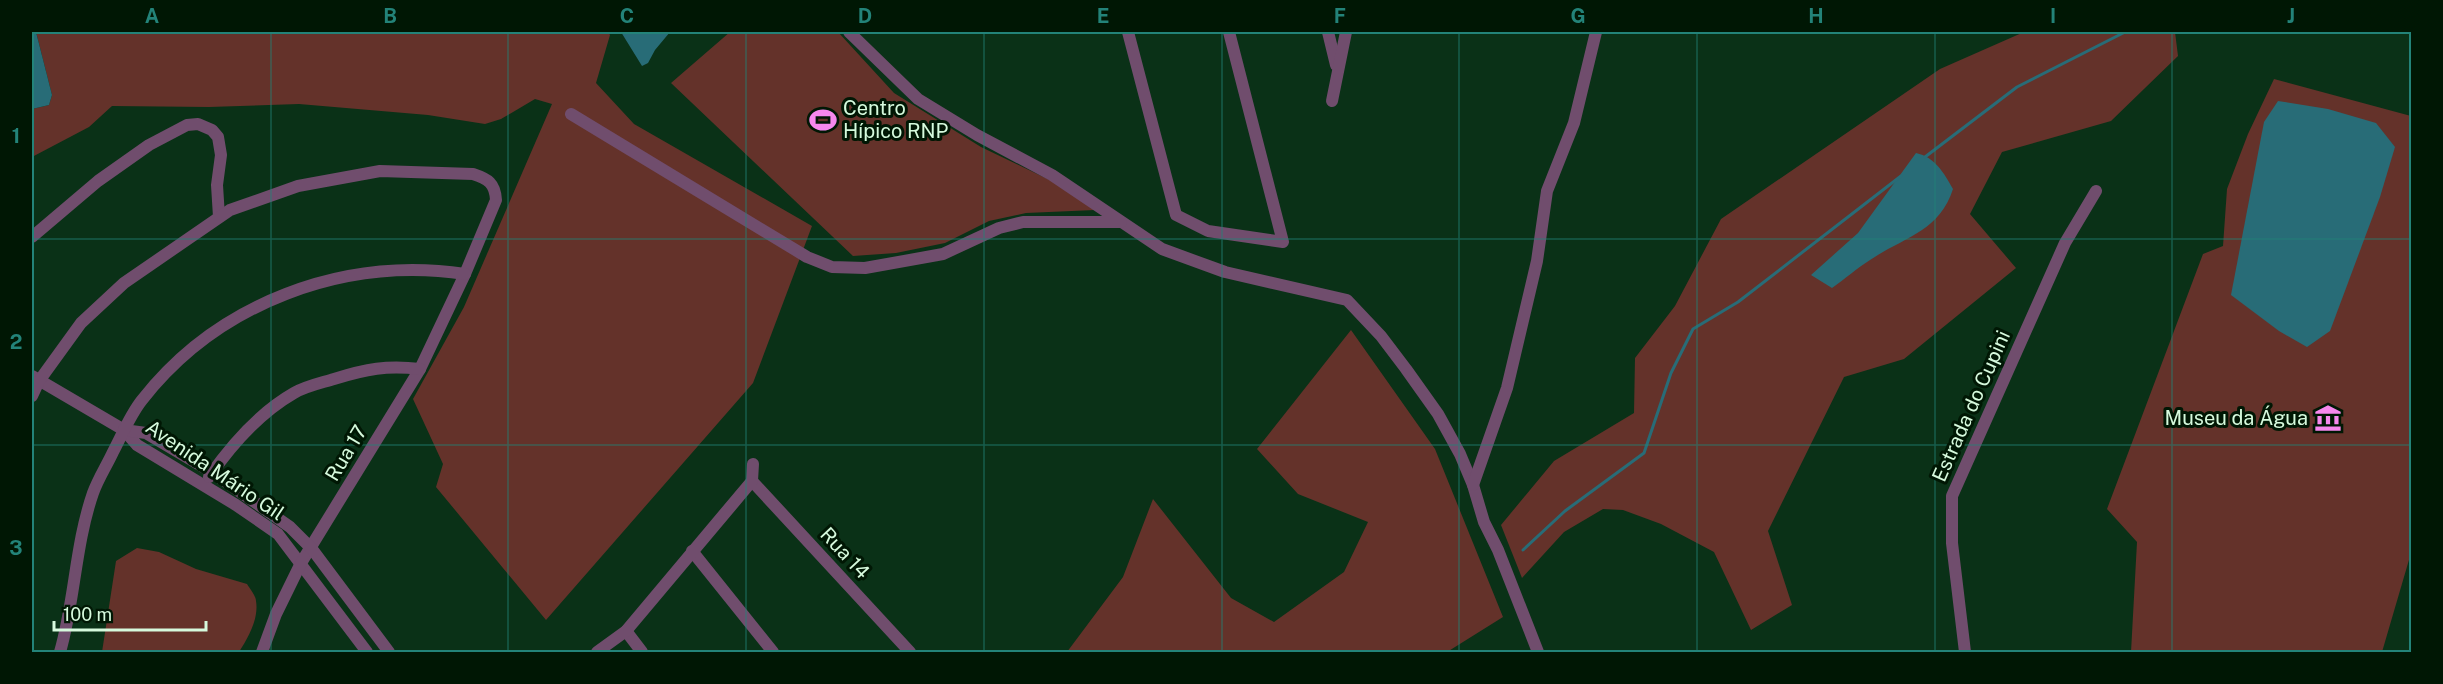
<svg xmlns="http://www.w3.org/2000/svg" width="2443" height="684" font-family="'Public Sans',sans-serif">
	<rect width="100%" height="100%" fill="#0a3117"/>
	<!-- green -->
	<g fill="#64322a">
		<path d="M36 32H608L610 35 596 83 634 124 812 226 753 383 546 620 436 487 443 464 413 399 464 307 552 104 535 99 501 119 485 124 428 115 299 104 209 107 112 106 89 127 32 157V109L49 105 52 95Z"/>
		<path d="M730 32H838L894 93 981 147 1058 184 1095 210 1026 213 989 221 945 243 896 253 853 256 671 83Z"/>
		<path d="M2024 32H2175L2178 56 2111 121 2002 152 1970 214 2016 268 1904 359 1844 377 1768 531 1792 605 1751 630 1714 552 1661 524 1623 510 1603 509 1564 532 1522 578 1501 525 1554 461 1634 413 1635 358 1675 306 1721 219 1940 69Z"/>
		<path d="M2274 79 2411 116V553L2382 652H2131L2137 542 2107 509 2203 254 2223 246 2227 189 2248 134Z"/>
		<path d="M1351 330 1435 449 1503 617 1447 652H1067L1123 577 1153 499 1231 598 1274 622 1344 572 1368 522 1298 494 1257 449Z"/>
		<path d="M137 548 159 552 196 569 247 584C250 589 256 596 256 601 259 619 248 638 239 652H102L116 561Z"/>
	</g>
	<!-- water -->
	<g fill="#286c77">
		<path d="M32 32H36L52 95 49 105 32 109Z"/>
		<path d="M621 32H670L655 50 648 63 642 66Z"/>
		<path d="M2278 101 2328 109 2376 123 2395 147 2380 197 2330 331 2307 347 2279 331 2231 295 2264 122Z"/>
		<path d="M1916 153C1935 157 1944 173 1953 189 1939 232 1904 237 1870 260 1857 268 1845 279 1832 288L1811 275 1858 233Z"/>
	</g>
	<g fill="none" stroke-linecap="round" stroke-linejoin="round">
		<!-- stream -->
		<g stroke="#286c77" stroke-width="3">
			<path d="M1925 157 2017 87 2125 32"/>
			<path d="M1523 550 1565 511 1644 453 1671 373 1693 329 1738 302 1901 176"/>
		</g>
		<!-- minor -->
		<g stroke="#704d6d" stroke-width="12">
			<path d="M849 32 918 99 977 135 1052 175 1162 249 1225 272 1347 300 1381 336 1406 369 1438 414 1460 454 1473 485 1484 522 1498 550 1538 652"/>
			<path d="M1128 32 1176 215 1208 231 1283 242 1229 32"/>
			<path d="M1328 32 1336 65"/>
			<path d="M1332 101 1346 32"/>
			<path d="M571 114 807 257 832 267 865 268 943 254 999 228 1023 222H1121"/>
			<path d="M32 237 98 181 149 145 187 125 198 124 212 130 218 137 221 155 217 185 219 217"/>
			<path d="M32 376 124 430 137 445 236 505 278 534 367 652"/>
			<path d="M32 396 39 381 81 323 124 283 230 210 298 186 380 171 473 174C488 179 495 183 496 200L465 274 420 369 301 563 276 614 262 652"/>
			<path d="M124 430 146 433 212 472 290 527 312 549 389 652"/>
			<path d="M209 477C232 444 259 413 294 393 306 386 321 383 334 379 366 369 387 365 420 369"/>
			<path d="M752 481 910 652"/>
			<path d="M1473 485 1507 388 1537 261 1547 191 1574 123 1596 32"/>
			<path d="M692 551 773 652"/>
			<path d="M626 631 642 652"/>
			<path d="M60 652C75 600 75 545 93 493 98 479 107 465 113 452 122 435 130 415 142 400 218 303 343 256 465 274"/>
			<path d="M597 652 626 631 752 481 753 464"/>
			<path d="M1965 652 1952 543V496L2065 243 2096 191"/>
		</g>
	</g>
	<!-- grid -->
	<path fill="none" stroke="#238379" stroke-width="1.5" stroke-opacity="0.55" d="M271 32V652M508 32V652M746 32V652M984 32V652M1222 32V652M1459 32V652M1697 32V652M1935 32V652M2172 32V652M32 239H2412M32 445H2412"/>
	<!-- icons -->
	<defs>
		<symbol id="stadium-bare" viewBox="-9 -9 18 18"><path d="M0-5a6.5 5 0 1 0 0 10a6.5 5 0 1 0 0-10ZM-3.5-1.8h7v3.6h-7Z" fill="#f688ed" stroke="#001704" stroke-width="2.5" paint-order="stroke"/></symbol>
		<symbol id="museum-bare" viewBox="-9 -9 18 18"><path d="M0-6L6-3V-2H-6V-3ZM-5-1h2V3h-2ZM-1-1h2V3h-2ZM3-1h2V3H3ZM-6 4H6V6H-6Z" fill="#f688ed" stroke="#001704" stroke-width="2.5" paint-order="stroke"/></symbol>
	</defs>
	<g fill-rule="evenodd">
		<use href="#stadium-bare" x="804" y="101" width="38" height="38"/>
		<use href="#museum-bare" x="2309" y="399" width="38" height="38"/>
	</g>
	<g text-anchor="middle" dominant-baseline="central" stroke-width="6" stroke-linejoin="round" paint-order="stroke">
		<!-- poi labels -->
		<g font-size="20" fill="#d6fadd" stroke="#001704" text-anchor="start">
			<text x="843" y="108">Centro<tspan x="843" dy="23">Hípico RNP</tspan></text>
			<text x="2308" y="418" text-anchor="end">Museu da Água</text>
		</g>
		<!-- street labels -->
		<g font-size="20" fill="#d6fadd" stroke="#001704">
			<text transform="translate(1971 406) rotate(-66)">Estrada do Cupini</text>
			<text transform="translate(346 453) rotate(-59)">Rua 17</text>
			<text transform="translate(215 470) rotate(34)">Avenida Mário Gil</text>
			<text transform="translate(845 553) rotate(47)">Rua 14</text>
		</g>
	</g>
	<!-- border -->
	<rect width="2443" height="684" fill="none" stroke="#001704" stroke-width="66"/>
	<!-- scale -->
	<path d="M54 621v9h152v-9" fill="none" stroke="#d6fadd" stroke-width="3"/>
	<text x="63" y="621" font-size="18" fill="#d6fadd" stroke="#001704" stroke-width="4.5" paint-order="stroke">100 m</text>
	<rect x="33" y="33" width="2377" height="618" fill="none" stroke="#238379" stroke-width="2"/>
	<g font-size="20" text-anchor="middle" font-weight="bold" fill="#238379">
		<text x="152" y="23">A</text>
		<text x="390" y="23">B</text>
		<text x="627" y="23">C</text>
		<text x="865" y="23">D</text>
		<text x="1103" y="23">E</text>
		<text x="1340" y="23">F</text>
		<text x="1578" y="23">G</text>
		<text x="1816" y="23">H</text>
		<text x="2053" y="23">I</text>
		<text x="2291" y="23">J</text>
		<text x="16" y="143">1</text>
		<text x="16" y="349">2</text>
		<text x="16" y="555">3</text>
	</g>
</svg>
